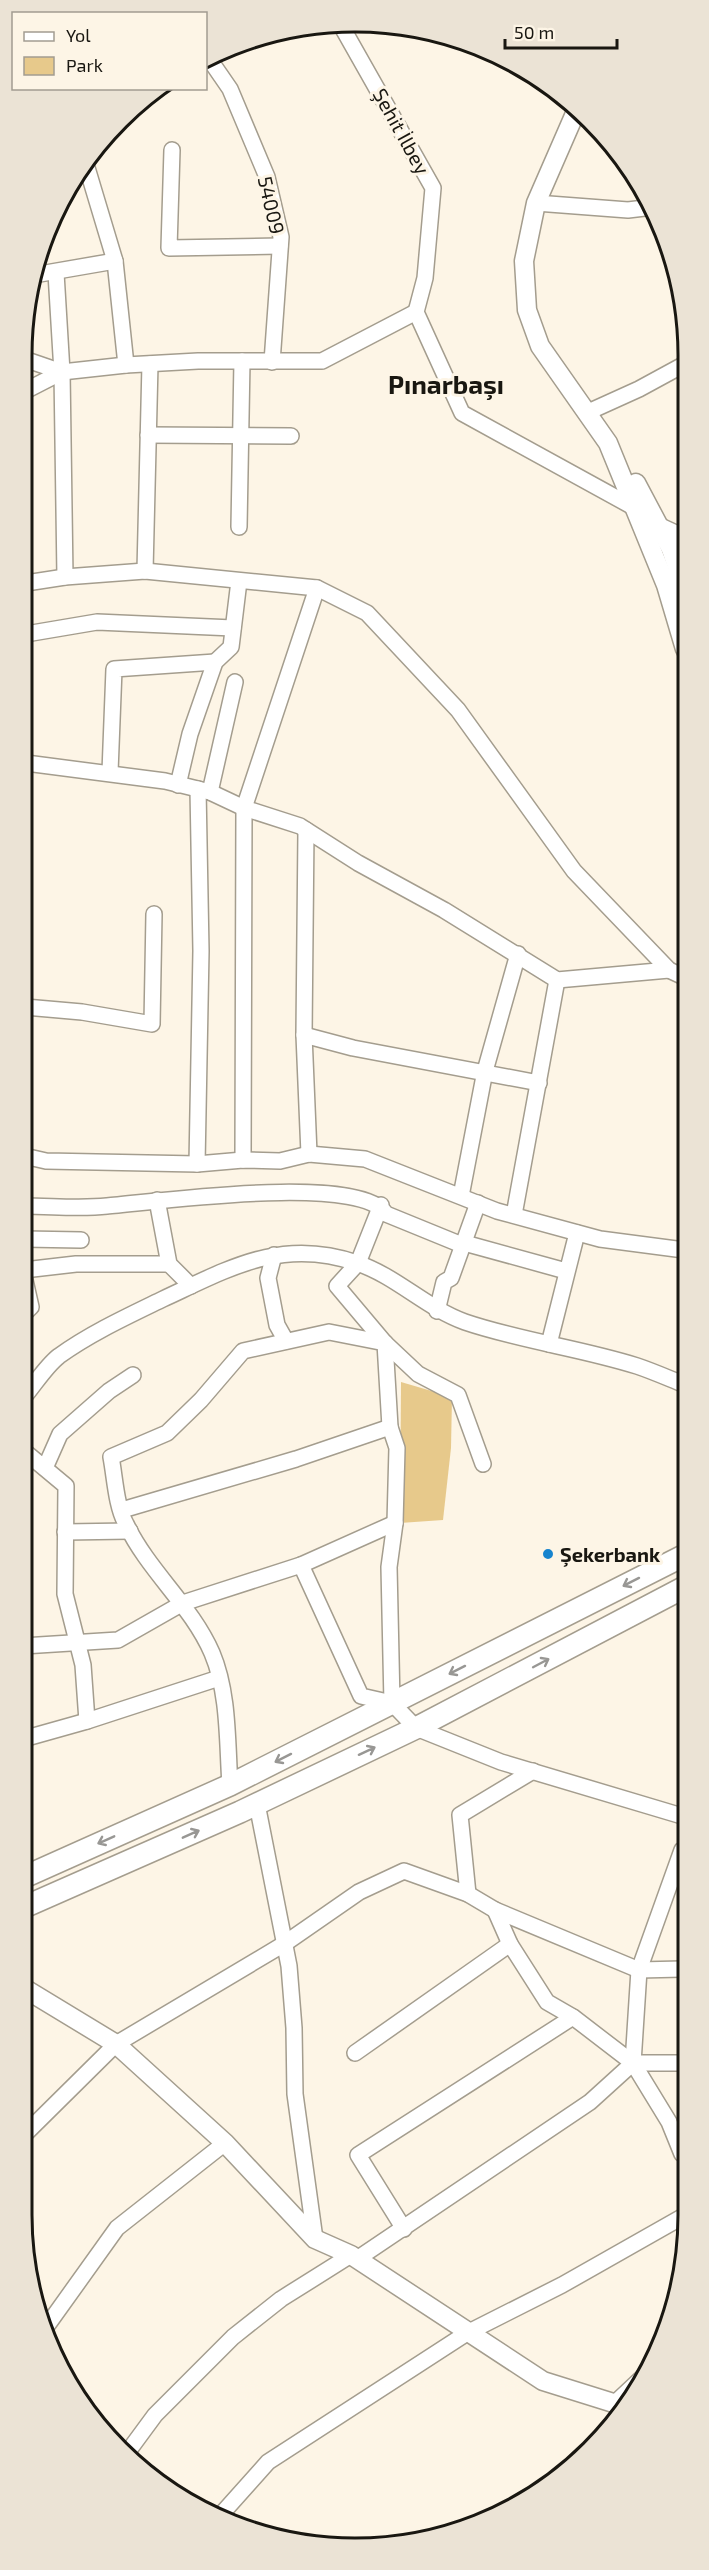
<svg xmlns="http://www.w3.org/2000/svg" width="709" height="2570" font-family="'Exo 2',sans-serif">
	<rect width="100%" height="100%" fill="#fdf5e6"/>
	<!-- green -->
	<path fill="#e7c98b" d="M401 1382 452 1397 451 1448 443 1520 400 1523Z"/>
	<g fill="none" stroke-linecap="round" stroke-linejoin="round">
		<defs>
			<g id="minor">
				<path d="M342 27 433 188 425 278 416 312 462 413 635 508"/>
				<path d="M210 60 230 89 267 177 281 237 272 362"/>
				<path d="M172 150 169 248 280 246"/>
				<path d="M85 161 115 261 126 365"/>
				<path d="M536 203 628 210 653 207"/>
				<path d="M56 273 62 372 65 577"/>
				<path d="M34 275 115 261"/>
				<path d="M27 360 62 372"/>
				<path d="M27 390 62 372 126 365 198 361H322L416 312"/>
				<path d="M586 413 639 389 685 364"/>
				<path d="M148 435 291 436"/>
				<path d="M239 527 242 361"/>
				<path d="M145 571 150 364"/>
				<path d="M26 583 65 577 145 571 317 588 367 613 458 710 574 871 669 970 684 977"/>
				<path d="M26 634 97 622 233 628"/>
				<path d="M26 763 165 781 210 792 244 808 300 826 358 863 444 910 557 980 669 970"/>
				<path d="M110 772 114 669 215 662"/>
				<path d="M178 785 190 734 215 662 231 647 239 581"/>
				<path d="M210 792 235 682"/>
				<path d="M306 830 304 1035 309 1154"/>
				<path d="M25 1007 82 1012 152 1024 154 914"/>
				<path d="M304 1035 353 1048 539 1083"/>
				<path d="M24 1156 46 1161 197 1164 243 1160 280 1161 309 1154 365 1159 497 1211 600 1239 684 1250"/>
				<path d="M243 1160 244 808 317 588"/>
				<path d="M197 1164 201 951 198 789"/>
				<path d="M461 1196 485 1071 518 954"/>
				<path d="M157 1200 169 1264 191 1286"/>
				<path d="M381 1205 358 1263 337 1286 385 1343 418 1374 458 1395 483 1464"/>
				<path d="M24 1206C52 1206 80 1209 107 1206 156 1202 360 1173 386 1214L462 1245 468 1244 566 1271"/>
				<path d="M514 1215 557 980"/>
				<path d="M24 1239 81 1240"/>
				<path d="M274 1255 268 1278 277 1325 286 1341"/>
				<path d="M24 1270 76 1264H169"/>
				<path d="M437 1311 444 1282 451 1278 478 1203"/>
				<path d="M24 1314 31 1307 24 1276"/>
				<path d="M549 1344 577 1233"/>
				<path d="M24 1397C35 1384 46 1366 59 1356 91 1333 128 1316 163 1299 230 1268 282 1237 357 1263 396 1276 426 1308 465 1322 521 1341 580 1348 637 1366 652 1371 668 1378 683 1384"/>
				<path d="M24 1451 66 1486 65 1594 83 1665 87 1721"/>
				<path d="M45 1468 60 1434 109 1391 133 1375"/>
				<path d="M122 1510 296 1459 390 1427"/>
				<path d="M65 1532 130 1531"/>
				<path d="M301 1565 361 1696 392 1703 416 1728 501 1762 682 1816"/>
				<path d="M23 1646 118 1640 183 1603 301 1565 395 1523"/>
				<path d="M23 1739 87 1721 219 1678"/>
				<path d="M230 1785C227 1742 229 1693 212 1653 191 1605 149 1572 126 1524 116 1506 115 1478 111 1457L167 1433 201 1400 243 1351 329 1332 385 1343 390 1427 397 1448 395 1523 389 1567 392 1703"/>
				<path d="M257 1804 289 1966 294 2028 295 2094 315 2239"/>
				<path d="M468 1894 460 1815 533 1771"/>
				<path d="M495 1910 510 1944 547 2002 573 2017 633 2063 669 2122 682 2154"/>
				<path d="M355 2053 510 1944"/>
				<path d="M633 2063 639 1970 682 1850"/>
				<path d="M21 2138 116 2044 284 1944 359 1892 404 1871 468 1894 495 1910 639 1970 682 1969"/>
				<path d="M404 2229 358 2155 573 2017"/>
				<path d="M357 2259 590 2102 633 2063H682"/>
				<path d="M44 2330 117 2228 225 2143"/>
				<path d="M615 2403 646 2374"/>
				<path d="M127 2453 155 2415 233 2337 281 2299 351 2255"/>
				<path d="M218 2518 268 2462 467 2333 562 2285 682 2217"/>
			</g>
			<g id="tertiary">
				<path d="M577 109 536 203 524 261 527 310 540 346 608 443 666 585 685 649"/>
				<path d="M636 483 671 549 685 590"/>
				<path d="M659 527 685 539"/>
				<path d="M22 1987 116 2044 225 2143 315 2239 351 2255 543 2381 623 2406"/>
			</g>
			<g id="secondary">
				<path d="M22 1878 230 1785 683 1556"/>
				<path d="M22 1908 240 1812 416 1728 683 1588"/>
			</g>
		</defs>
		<!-- minor casing -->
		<use href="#minor" stroke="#a49d8e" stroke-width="18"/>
		<!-- tertiary casing -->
		<use href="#tertiary" stroke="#a49d8e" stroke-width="21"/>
		<!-- secondary casing -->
		<use href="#secondary" stroke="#a49d8e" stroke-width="24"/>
		<!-- minor -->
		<use href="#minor" stroke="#fff" stroke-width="15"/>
		<!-- tertiary -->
		<use href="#tertiary" stroke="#fff" stroke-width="18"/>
		<!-- secondary -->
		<use href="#secondary" stroke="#fff" stroke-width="21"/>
	</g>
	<!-- one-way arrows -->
	<defs><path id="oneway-shaft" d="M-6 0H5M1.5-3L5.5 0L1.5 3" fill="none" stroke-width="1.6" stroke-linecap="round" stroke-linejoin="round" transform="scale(1.5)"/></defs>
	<g stroke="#989794">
		<use href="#oneway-shaft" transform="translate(631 1582) rotate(153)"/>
		<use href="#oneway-shaft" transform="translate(541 1663) rotate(-28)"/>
		<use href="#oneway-shaft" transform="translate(457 1670) rotate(153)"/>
		<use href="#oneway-shaft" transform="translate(367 1751) rotate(-25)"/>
		<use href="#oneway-shaft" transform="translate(283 1758) rotate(153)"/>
		<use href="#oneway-shaft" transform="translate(191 1834) rotate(-24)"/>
		<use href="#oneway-shaft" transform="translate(106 1840) rotate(156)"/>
	</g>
	<!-- markers -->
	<circle fill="#1784ce" stroke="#fdf5e6" stroke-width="2" cx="548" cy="1554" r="6"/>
	<g text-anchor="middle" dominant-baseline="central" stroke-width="6" stroke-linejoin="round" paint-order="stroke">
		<!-- street labels -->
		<g font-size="20" fill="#191711" stroke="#fdf5e6">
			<text transform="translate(402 131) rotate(61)">Şehit İlbey</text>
			<text transform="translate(272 205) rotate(77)">54009</text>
		</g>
		<!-- poi labels -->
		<g font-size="20" font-weight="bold" fill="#191711" stroke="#fdf5e6" text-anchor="start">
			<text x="560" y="1554">Şekerbank</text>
		</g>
		<!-- district labels -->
		<g font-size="26" font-weight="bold" fill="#191711" stroke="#fdf5e6">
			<text x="446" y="383">Pınarbaşı</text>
		</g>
	</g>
	<!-- crop -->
	<path d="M0 0H709V2570H0ZM355 32H355A323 323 0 0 1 678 355V2215A323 323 0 0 1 355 2538H355A323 323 0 0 1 32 2215V355A323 323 0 0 1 355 32Z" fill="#ebe3d5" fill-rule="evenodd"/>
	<path fill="none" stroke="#191711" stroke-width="3" d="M355 32H355A323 323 0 0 1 678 355V2215A323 323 0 0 1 355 2538H355A323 323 0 0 1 32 2215V355A323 323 0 0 1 355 32Z"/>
	<!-- legend -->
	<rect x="12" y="12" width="195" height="78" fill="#fdf5e6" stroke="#a29c91" stroke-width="1.5"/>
	<rect x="24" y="32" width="30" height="9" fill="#ffffff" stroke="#a29c91" stroke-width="1.5"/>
	<text x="66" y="42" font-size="18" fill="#191711">Yol</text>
	<rect x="24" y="57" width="30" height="18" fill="#e7c98b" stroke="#a29c91" stroke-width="1.5"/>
	<text x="66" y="72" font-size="18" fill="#191711">Park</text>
	<!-- scale -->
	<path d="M505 39v9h112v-9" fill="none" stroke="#191711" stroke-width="3"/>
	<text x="514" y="39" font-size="18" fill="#191711" stroke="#fdf5e6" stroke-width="4.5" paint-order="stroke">50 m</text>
</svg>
